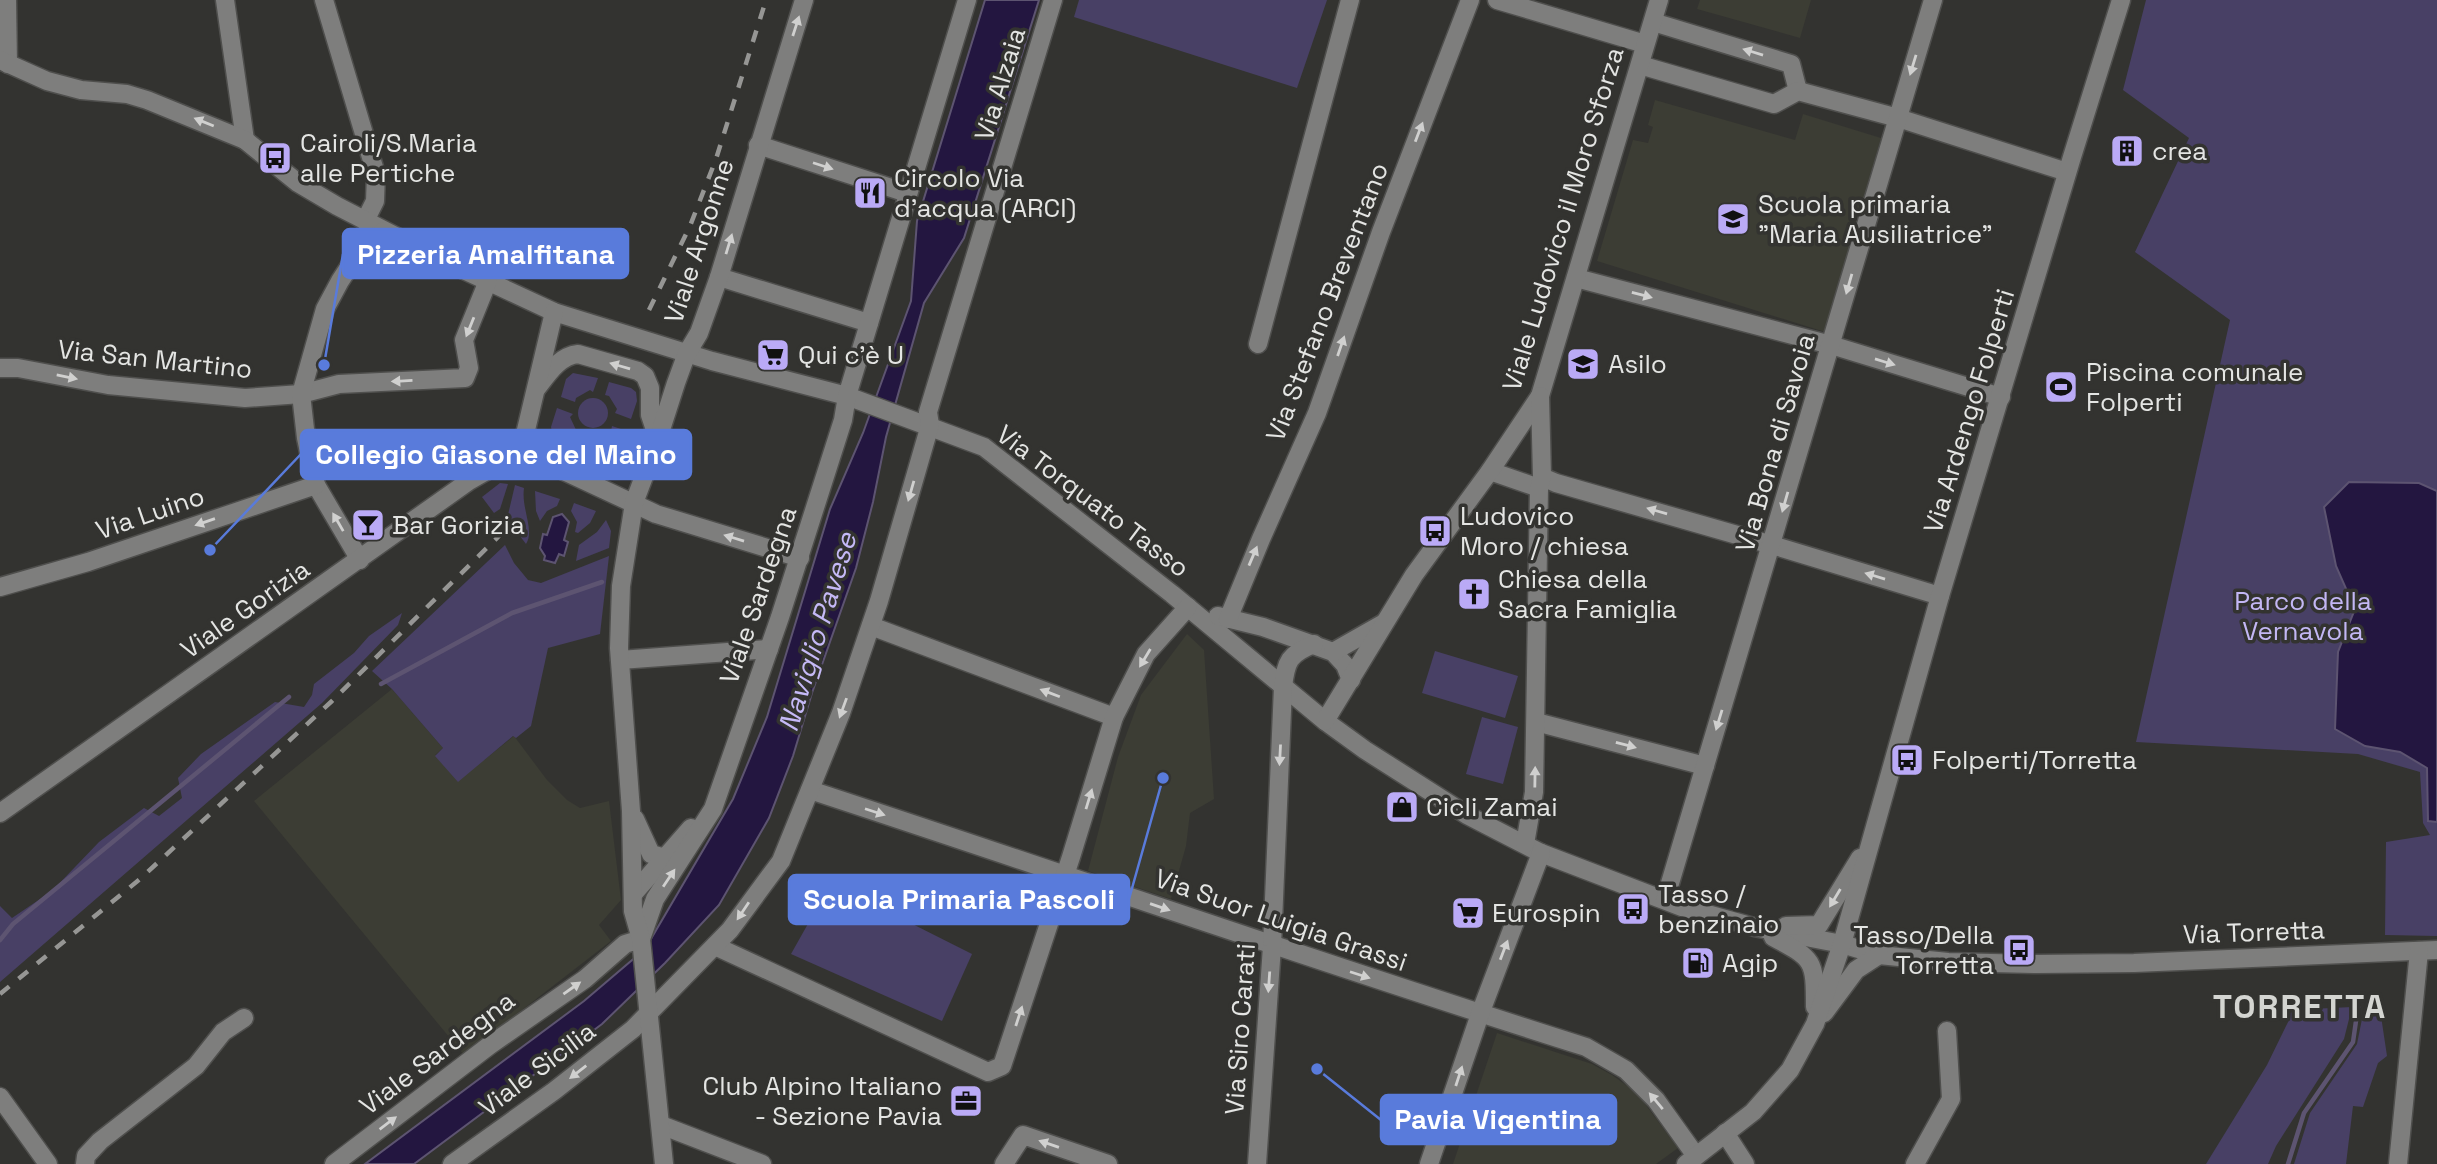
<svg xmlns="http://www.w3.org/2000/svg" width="2437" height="1164" font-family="'Space Grotesk',sans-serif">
	<rect width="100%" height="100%" fill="#333330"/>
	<!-- built -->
	<g fill="#3c3d34">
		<path d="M1700 0H1811L1800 38 1697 9Z"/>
		<path d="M1655 100 1795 140 1803 114 1881 138 1825 332 1597 261 1633 140 1648 143 1653 127 1648 125Z"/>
		<path d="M1187 634 1204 650 1214 799 1190 813 1186 846 1171 899 1088 871 1118 757 1141 695Z"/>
		<path d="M392 689 443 748 435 755 484 760 514 736 547 780 567 800 580 808 609 801 621 900 599 925 611 941 464 1055 254 801Z"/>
		<path d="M1497 1033 1592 1064 1612 1075 1637 1093 1678 1148 1656 1164H1453Z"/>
	</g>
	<!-- green -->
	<g fill="#484065">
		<path d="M1079 0H1327L1297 88 1074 17Z"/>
		<path d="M2146 0H2437V936L2385 935 2386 842 2430 835 2423 823 2420 772 2358 754 2136 742 2230 320 2135 252 2189 138 2123 90Z"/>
		<path d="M573 373 598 378 593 392 590 390 576 398 575 402 561 397 566 379Z"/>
		<path d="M609 382 631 388 636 392 637 401 631 419 615 413 617 409 609 396 605 395Z"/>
		<circle cx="593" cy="413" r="15"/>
		<path d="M557 408 573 414 570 417 577 432 579 430 581 432 576 446 553 437 551 427Z"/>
		<path d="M612 426 627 431C618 459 615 457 589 449L593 435 597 438 611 431Z"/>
		<path d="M500 483 508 484 500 509 494 513 482 497Z"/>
		<path d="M515 485 524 488C521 509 535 530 526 544L507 519Z"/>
		<path d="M535 491 560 499 557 506 547 511 540 521 536 511Z"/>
		<path d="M574 503 596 511 590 523 578 533 575 532 577 522 571 511Z"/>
		<path d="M606 520 611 531 609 548 576 561 579 545 597 532Z"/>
		<path d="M505 545 514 563 528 580 541 583 609 556 600 634 548 648 531 726 516 738 513 736 458 782 435 756 443 748 392 689 372 671Z"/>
		<path d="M402 613 398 625 322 703 0 982V906L12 918 52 891 99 842 144 808 159 816 182 798 178 778 201 754 275 702 304 707 312 695 314 684 354 653 369 636Z"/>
		<path d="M1435 651 1518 676 1505 718 1422 693Z"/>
		<path d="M1482 717 1518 727 1503 784 1466 774Z"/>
		<path d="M831 883 972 954 942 1021 791 954Z"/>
		<path d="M2352 1007 2344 1039 2276 1146 2268 1164H2206L2267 1065 2290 1018 2291 1010Z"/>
		<path d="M2363 1014 2381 1016 2387 1056 2378 1063 2363 1107 2353 1106 2346 1164H2294L2310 1113 2357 1044Z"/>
	</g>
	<!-- water -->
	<g fill="#231640" stroke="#5d5471" stroke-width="2">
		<path d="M985 0H1039L964 238 924 303 886 437 873 502 856 568 812 693 793 756 769 818 719 905 665 963 602 1024 414 1164H365L584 1001 645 949 733 799 767 717 830 509 863 433 911 301 917 221Z"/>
		<path d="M2349 482 2419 483 2437 491V822L2428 821 2427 768 2400 752 2365 746 2335 729 2338 652 2355 609 2336 566 2324 507Z"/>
		<path d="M562 514 569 522 564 540 568 542 564 556 559 554 555 563 544 560 545 556 540 548 543 534 547 535 553 517Z"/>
	</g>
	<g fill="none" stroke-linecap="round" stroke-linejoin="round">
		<!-- stream -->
		<g stroke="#5d5471" stroke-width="4.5">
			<path d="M381 684 512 613 602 582"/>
			<path d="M0 940 13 924 289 697"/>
			<path d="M2288 1164 2304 1113 2353 1042 2358 1007"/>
		</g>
		<defs>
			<g id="minor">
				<path d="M7 0 8 64"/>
				<path d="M225 0 245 140"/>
				<path d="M324 0 376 174 375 201 365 221"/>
				<path d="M1497 0 1645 44"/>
				<path d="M1653 22 1791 64 1798 91"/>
				<path d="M0 60 47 81 81 90 127 94 147 100 245 140 298 183 337 206 438 258 554 312 712 361 847 396 984 447 1172 594 1325 721 1365 750 1467 815 1541 853 1682 907 1754 927 1842 944 1879 955 1948 962 2037 964 2134 963 2437 950"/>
				<path d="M1640 65 1774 104 1798 91 1898 118 2067 172"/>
				<path d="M758 145 907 193"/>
				<path d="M719 277 869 323"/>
				<path d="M1576 278 1831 345 2001 397"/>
				<path d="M1258 344 1350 0"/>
				<path d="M0 368H18L108 385 245 398 301 394 339 384 465 378 469 368 464 340 488 281"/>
				<path d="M537 388C548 374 559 356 578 354L638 371 645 376 650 388V415L658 439"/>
				<path d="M521 451 656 514 800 558"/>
				<path d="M521 451 554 312"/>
				<path d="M1490 471 1539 488"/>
				<path d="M1542 477 1556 483 1772 545 1940 596"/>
				<path d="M360 560 316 485 306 438 301 394 325 309 340 281 362 247 384 231"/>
				<path d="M0 587 88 562 316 485"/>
				<path d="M1218 616 1263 627 1333 652 1345 665 1351 680"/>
				<path d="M1228 619 1261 539 1317 413 1381 232 1470 0"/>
				<path d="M871 626 1114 717"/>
				<path d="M1333 652 1384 623"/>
				<path d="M620 660 769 649"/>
				<path d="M1325 721 1414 575 1490 471 1540 396 1659 0"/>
				<path d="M1536 722 1705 766"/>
				<path d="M810 790C1069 875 1326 965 1586 1047L1626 1070 1656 1100 1696 1156"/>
				<path d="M0 813 469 481 521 451"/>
				<path d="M635 819 651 854 665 858"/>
				<path d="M1525 844 1534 792 1539 488 1542 477 1540 396"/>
				<path d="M634 893 691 828"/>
				<path d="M1665 900 1933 0"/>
				<path d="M1786 926 1819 925 1860 858"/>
				<path d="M1773 937C1814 959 1815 960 1815 1007"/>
				<path d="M641 939 655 899 713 809 780 617 843 420 847 396 967 0"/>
				<path d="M715 946 988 1072 1002 1066 1071 857 1114 717 1146 654 1188 607"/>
				<path d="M1824 1013 1856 970 1879 955"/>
				<path d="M0 1097 48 1164"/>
				<path d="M661 1125 762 1164"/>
				<path d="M1725 1133 1745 1164"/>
				<path d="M85 1164 86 1156 100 1141 196 1066 223 1032 244 1018"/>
				<path d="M334 1164 490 1045 585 979 625 944 641 939"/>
				<path d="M452 1164 554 1091 633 1029 730 930 781 861 841 713 879 601 930 425 928 412 1053 0"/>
				<path d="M664 1164 641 939 633 911 631 811 619 648 621 586 634 503 658 439 676 383 687 353 699 333 719 277 804 0"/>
				<path d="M1004 1164 1023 1135 1108 1164"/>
				<path d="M1257 1164 1272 946 1283 687C1286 661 1289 654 1314 644"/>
				<path d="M1429 1164 1480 1014 1541 853"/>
				<path d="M1686 1164 1753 1112 1790 1070 1815 1024 1842 944 1940 596 2072 157 2121 0"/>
				<path d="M1915 1164 1951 1099 1947 1031"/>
				<path d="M2398 1164 2419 951"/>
			</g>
		</defs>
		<!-- minor casing -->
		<use href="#minor" stroke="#4f4f4d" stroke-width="21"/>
		<!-- minor -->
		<use href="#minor" stroke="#7e7e7d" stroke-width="18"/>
		<!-- rail -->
		<g stroke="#969694" stroke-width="4.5" stroke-dasharray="12 12" stroke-linecap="butt">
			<path d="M649 310 690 226 716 159 766 0"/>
			<path d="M0 994 140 879 332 701 500 535"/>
		</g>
	</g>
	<!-- one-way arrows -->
	<defs><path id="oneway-solid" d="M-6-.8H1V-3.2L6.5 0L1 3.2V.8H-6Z" transform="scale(1.75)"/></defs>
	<g fill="#d0d0cf">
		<use href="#oneway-solid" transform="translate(796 26) rotate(-72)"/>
		<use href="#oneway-solid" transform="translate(1753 52) rotate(-163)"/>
		<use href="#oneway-solid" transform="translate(1913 65) rotate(107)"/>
		<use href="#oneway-solid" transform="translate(204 122) rotate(-158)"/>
		<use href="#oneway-solid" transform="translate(1419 132) rotate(-69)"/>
		<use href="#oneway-solid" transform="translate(823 166) rotate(18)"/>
		<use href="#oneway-solid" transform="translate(729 244) rotate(-73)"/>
		<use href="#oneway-solid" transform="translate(1849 284) rotate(106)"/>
		<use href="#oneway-solid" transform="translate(1642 295) rotate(15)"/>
		<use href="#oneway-solid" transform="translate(470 327) rotate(112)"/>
		<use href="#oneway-solid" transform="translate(1341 346) rotate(-71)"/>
		<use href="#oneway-solid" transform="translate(1885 362) rotate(17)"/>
		<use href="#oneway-solid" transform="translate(620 366) rotate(-164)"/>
		<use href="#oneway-solid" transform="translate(67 377) rotate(11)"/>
		<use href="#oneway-solid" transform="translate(402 381) rotate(177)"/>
		<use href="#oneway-solid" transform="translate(911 491) rotate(106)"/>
		<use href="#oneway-solid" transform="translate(1785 502) rotate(106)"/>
		<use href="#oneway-solid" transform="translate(1657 511) rotate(-164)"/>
		<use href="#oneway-solid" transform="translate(205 522) rotate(161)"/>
		<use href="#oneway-solid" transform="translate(338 522) rotate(-120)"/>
		<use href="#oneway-solid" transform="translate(734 538) rotate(-163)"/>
		<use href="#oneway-solid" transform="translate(1253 556) rotate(-67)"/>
		<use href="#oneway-solid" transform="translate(1875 576) rotate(-163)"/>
		<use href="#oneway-solid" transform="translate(1145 658) rotate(121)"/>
		<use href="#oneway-solid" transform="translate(1050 693) rotate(-159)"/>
		<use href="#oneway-solid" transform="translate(843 708) rotate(110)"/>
		<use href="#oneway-solid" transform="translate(1719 720) rotate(107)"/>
		<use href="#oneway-solid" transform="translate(1626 745) rotate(15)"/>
		<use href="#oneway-solid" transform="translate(1280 755) rotate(93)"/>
		<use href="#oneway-solid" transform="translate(1535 777) rotate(-89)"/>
		<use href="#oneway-solid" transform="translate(1089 799) rotate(-73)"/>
		<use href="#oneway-solid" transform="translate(875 812) rotate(18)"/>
		<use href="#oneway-solid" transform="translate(669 878) rotate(-56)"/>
		<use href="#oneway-solid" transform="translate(1835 898) rotate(121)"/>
		<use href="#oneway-solid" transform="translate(1160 907) rotate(19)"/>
		<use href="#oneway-solid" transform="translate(743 911) rotate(124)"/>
		<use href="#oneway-solid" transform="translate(1504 950) rotate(-69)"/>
		<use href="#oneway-solid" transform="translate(1360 975) rotate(18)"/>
		<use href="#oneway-solid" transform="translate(1269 982) rotate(94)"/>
		<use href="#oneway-solid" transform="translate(572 988) rotate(-35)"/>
		<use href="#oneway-solid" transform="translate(1019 1016) rotate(-72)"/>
		<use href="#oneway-solid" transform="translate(578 1072) rotate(142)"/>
		<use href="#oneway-solid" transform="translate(1459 1076) rotate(-72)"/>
		<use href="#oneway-solid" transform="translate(1656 1101) rotate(-130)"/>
		<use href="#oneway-solid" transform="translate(388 1123) rotate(-37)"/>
		<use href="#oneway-solid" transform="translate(1049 1144) rotate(-161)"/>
	</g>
	<!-- icons -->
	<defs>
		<symbol id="building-square" viewBox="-11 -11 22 22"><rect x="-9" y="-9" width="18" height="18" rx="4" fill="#baaaf6" stroke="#333330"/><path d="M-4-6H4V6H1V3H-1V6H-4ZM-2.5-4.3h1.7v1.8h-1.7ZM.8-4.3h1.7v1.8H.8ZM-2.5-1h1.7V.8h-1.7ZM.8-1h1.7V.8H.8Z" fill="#111"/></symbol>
		<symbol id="bus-square" viewBox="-11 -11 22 22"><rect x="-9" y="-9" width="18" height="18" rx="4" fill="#baaaf6" stroke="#333330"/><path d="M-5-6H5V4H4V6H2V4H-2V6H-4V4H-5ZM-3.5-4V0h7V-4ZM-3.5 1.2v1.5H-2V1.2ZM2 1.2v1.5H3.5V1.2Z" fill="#111"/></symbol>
		<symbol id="restaurant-square" viewBox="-11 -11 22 22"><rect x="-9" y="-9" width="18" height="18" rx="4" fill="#baaaf6" stroke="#333330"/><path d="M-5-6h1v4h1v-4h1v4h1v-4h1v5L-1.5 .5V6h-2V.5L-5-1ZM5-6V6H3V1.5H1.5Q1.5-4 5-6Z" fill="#111"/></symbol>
		<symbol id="school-square" viewBox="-11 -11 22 22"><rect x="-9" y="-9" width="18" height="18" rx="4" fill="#baaaf6" stroke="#333330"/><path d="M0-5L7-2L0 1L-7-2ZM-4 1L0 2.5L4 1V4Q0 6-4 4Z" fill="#111"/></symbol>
		<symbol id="supermarket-square" viewBox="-11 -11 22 22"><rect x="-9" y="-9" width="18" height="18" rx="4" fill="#baaaf6" stroke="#333330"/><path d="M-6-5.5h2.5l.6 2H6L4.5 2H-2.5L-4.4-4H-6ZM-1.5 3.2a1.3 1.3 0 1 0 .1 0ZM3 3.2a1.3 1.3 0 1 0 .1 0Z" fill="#111"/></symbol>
		<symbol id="stadium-square" viewBox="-11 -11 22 22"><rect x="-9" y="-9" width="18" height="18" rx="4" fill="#baaaf6" stroke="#333330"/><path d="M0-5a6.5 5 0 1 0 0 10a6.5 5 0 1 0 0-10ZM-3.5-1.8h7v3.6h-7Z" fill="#111"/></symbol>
		<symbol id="bar-square" viewBox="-11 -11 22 22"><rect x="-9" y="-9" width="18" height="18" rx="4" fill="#baaaf6" stroke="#333330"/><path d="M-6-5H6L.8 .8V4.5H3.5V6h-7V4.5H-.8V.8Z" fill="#111"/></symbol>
		<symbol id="church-square" viewBox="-11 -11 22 22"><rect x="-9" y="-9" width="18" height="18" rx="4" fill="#baaaf6" stroke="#333330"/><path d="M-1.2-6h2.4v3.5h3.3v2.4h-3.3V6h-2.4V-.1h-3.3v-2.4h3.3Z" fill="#111"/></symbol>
		<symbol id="shop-square" viewBox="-11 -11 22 22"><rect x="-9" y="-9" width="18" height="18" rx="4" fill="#baaaf6" stroke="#333330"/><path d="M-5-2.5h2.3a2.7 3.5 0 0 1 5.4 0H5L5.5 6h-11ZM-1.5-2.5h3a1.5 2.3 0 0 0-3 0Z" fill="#111"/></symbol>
		<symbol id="fuel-square" viewBox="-11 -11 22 22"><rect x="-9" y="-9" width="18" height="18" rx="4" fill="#baaaf6" stroke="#333330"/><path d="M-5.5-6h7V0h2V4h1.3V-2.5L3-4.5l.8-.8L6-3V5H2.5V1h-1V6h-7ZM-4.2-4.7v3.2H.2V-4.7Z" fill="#111"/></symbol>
		<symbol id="office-square" viewBox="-11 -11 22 22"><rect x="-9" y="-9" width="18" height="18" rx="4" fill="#baaaf6" stroke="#333330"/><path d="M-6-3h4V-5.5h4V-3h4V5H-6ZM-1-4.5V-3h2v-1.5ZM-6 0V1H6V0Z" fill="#111"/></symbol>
	</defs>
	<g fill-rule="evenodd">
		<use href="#building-square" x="2108" y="132" width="38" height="38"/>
		<use href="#bus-square" x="256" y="139" width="38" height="38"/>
		<use href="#restaurant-square" x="851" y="174" width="38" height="38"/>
		<use href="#school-square" x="1714" y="200" width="38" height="38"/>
		<use href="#supermarket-square" x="754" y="336" width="38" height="38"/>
		<use href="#school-square" x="1564" y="345" width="38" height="38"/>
		<use href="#stadium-square" x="2042" y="368" width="38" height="38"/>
		<use href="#bar-square" x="349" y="506" width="38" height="38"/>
		<use href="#bus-square" x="1416" y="512" width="38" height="38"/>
		<use href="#church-square" x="1455" y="575" width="38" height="38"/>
		<use href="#bus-square" x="1888" y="741" width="38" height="38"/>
		<use href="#shop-square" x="1383" y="788" width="38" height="38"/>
		<use href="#bus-square" x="1614" y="890" width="38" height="38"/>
		<use href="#supermarket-square" x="1449" y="894" width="38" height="38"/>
		<use href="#bus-square" x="2000" y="931" width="38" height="38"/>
		<use href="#fuel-square" x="1679" y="944" width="38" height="38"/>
		<use href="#office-square" x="947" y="1082" width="38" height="38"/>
	</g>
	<g text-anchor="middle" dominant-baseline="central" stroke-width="7" stroke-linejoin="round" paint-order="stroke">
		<!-- street labels -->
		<g font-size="26" fill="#e4e5e3" stroke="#333330">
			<text transform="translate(1000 84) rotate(-73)">Via Alzaia</text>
			<text transform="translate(1563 219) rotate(-73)">Viale Ludovico il Moro Sforza</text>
			<text transform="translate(699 241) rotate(-72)">Viale Argonne</text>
			<text transform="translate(1327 302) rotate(-69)">Via Stefano Breventano</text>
			<text transform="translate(155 359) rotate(6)">Via San Martino</text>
			<text transform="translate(1969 411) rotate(-73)">Via Ardengo Folperti</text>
			<text transform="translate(1775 443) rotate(-74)">Via Bona di Savoia</text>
			<text transform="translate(1093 501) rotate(37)">Via Torquato Tasso</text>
			<text transform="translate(150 513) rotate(-19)">Via Luino</text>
			<text transform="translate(758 595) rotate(-71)">Viale Sardegna</text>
			<text transform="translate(245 609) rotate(-35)">Viale Gorizia</text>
			<text transform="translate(1281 920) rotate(19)">Via Suor Luigia Grassi</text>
			<text transform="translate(2254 932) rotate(-2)">Via Torretta</text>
			<text transform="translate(1240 1029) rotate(-86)">Via Siro Carati</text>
			<text transform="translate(437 1053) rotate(-37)">Viale Sardegna</text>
			<text transform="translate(537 1069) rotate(-37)">Viale Sicilia</text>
		</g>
		<!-- poi labels -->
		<g font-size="26" fill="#e4e5e3" stroke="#333330" text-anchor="start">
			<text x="300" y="143">Cairoli/S.Maria<tspan x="300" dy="30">alle Pertiche</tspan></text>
			<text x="2152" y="151">crea</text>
			<text x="894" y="178">Circolo Via<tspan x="894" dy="30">d'acqua (ARCI)</tspan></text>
			<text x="1758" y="204">Scuola primaria<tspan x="1758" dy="30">"Maria Ausiliatrice"</tspan></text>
			<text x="798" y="355">Qui c'è U</text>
			<text x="1608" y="364">Asilo</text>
			<text x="2086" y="372">Piscina comunale<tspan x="2086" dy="30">Folperti</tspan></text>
			<text x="1460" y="516">Ludovico<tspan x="1460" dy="30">Moro / chiesa</tspan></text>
			<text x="392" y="525">Bar Gorizia</text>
			<text x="1498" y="579">Chiesa della<tspan x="1498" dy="30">Sacra Famiglia</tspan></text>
			<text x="1932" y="760">Folperti/Torretta</text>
			<text x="1426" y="807">Cicli Zamai</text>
			<text x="1658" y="894">Tasso /<tspan x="1658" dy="30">benzinaio</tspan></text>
			<text x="1492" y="913">Eurospin</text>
			<text x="1994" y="935" text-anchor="end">Tasso/Della<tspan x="1994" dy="30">Torretta</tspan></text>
			<text x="1722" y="963">Agip</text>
			<text x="942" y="1086" text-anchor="end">Club Alpino Italiano<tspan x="942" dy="30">- Sezione Pavia</tspan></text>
		</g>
		<!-- park labels -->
		<g font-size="26" fill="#c3b7f4" stroke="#333330">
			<text x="2303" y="601">Parco della<tspan x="2303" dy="30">Vernavola</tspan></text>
		</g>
		<!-- water labels -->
		<g font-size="28" font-style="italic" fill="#c5b9f6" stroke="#333330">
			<text transform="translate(817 632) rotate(-73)">Naviglio Pavese</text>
		</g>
		<!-- district labels -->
		<g font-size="33" font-weight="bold" letter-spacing="2" fill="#d4d5d1" stroke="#333330">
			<text x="2300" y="1007">TORRETTA</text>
		</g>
	</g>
	<!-- callouts -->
	<path fill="none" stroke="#597bdb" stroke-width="2.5" d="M324 365L343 254M210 550L301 454M1163 778L1129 899M1317 1069L1381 1120"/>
	<g fill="#597bdb" stroke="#333330" stroke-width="2.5">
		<circle cx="324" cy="365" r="7"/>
		<circle cx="210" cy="550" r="7"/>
		<circle cx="1163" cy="778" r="7"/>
		<circle cx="1317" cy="1069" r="7"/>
	</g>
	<g fill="#597bdb" stroke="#597bdb" stroke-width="2.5">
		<rect x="343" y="229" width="285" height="49" rx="7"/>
		<rect x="301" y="430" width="390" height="49" rx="7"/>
		<rect x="789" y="875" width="340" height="49" rx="7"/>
		<rect x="1381" y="1095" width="235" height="49" rx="7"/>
	</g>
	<g font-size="28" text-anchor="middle" font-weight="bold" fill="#fff">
		<text x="486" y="264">Pizzeria Amalfitana</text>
		<text x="496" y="464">Collegio Giasone del Maino</text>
		<text x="959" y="909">Scuola Primaria Pascoli</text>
		<text x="1498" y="1129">Pavia Vigentina</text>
	</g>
</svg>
